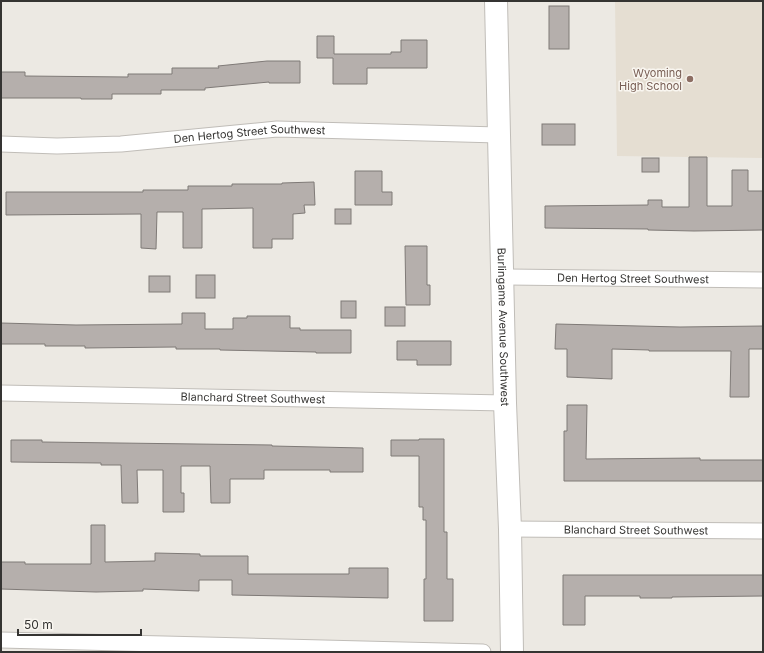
<svg xmlns="http://www.w3.org/2000/svg" width="764" height="653" font-family="Inter,sans-serif">
	<rect width="100%" height="100%" fill="#ece9e3"/>
	<!-- built -->
	<path fill="#e5ded2" d="M615 1H763V158L617 156Z"/>
	<!-- building -->
	<g fill="#b5afac" stroke="#7f7a77">
		<rect x="549" y="6" width="20" height="43"/>
		<path d="M317 36H334V54H391V52H401V40H427V68H367V84H333V58H317Z"/>
		<path d="M267 61H300V83H269V82L205 88V90H161V94H112V99H81V98H1V72H25V76L128 77V74H172V68H219L218 66Z"/>
		<rect x="542" y="124" width="33" height="21"/>
		<path d="M689 157H707V206H732V170H748V191H763V230L694 231 648 230V229L545 228V206L648 205V200H662V207H689Z"/>
		<rect x="642" y="158" width="17" height="14"/>
		<path d="M355 171H382V192H392V205H355Z"/>
		<path d="M314 182 315 205H304L305 213 293 214V239H272V248H253V208L202 209V248H183V212H157L156 249 141 248V214L6 215V192H143V190H188V186H232V184H282V183Z"/>
		<rect x="335" y="209" width="16" height="15"/>
		<path d="M405 246H427V285H430V305H406Z"/>
		<rect x="196" y="275" width="19" height="23"/>
		<rect x="149" y="276" width="21" height="16"/>
		<rect x="341" y="301" width="15" height="17"/>
		<rect x="385" y="307" width="20" height="19"/>
		<path d="M182 313H205V329H233V318H247V316H290V328H300V330H351V353H316V352L220 350V349H176V347L85 348V346H45V344H1V323L76 325 182 324Z"/>
		<path d="M556 324 680 327 763 326V349H749V397H730L731 351H649V350L612 349V379L567 377V349H555Z"/>
		<path d="M397 341H451V365H417V360H397Z"/>
		<path d="M567 405H587L586 459 700 458V460H763V481H564V431H567Z"/>
		<path d="M419 439H444V532H447V579H453V621H424V579H426V520H423V507H419V456H391V440H419Z"/>
		<path d="M11 440H42V442L272 445V446L363 448V472H330V470H264V479H230V503H211L210 466H181V493H184V512H163V470H137L138 503H122L121 465H101V463L11 462Z"/>
		<path d="M91 525H105V562L155 561V553L200 554V556H248V574H349V568H388V598L232 595V580H199V591L143 589V591L96 592 1 589V562H25V564H91Z"/>
		<path d="M563 575H763V596L672 597V598H640V596H585V625H563Z"/>
	</g>
	<g fill="none" stroke-linecap="round" stroke-linejoin="round">
		<defs>
			<g id="street">
				<path id="s1" d="M1 144 57 146 121 144 277 129 498 135"/>
				<path id="s2" d="M503 277 763 280"/>
				<path id="s3" d="M1 393 505 403"/>
				<path id="s4" d="M510 529 763 531"/>
				<path d="M1 640 483 652"/>
			</g>
			<g id="secondary">
				<path id="s5" d="M496 1 505 403 510 529 512 652"/>
			</g>
		</defs>
		<!-- street casing -->
		<use href="#street" stroke="#c0bdb8" stroke-width="17"/>
		<!-- secondary casing -->
		<use href="#secondary" stroke="#c0bdb8" stroke-width="24"/>
		<!-- street -->
		<use href="#street" stroke="#fff" stroke-width="15"/>
		<!-- secondary -->
		<use href="#secondary" stroke="#fff" stroke-width="22"/>
	</g>
	<!-- markers -->
	<circle fill="#8d6e63" stroke="#f9f6f0" stroke-width="1.5" cx="690" cy="79" r="4"/>
	<g text-anchor="middle" dominant-baseline="central" stroke-width="3" stroke-linejoin="round" paint-order="stroke">
		<!-- education labels -->
		<g font-size="11" fill="#785e54" stroke="#f9f6f0" text-anchor="end">
			<text x="682" y="73">Wyoming<tspan x="682" dy="13">High School</tspan></text>
		</g>
		<!-- street labels -->
		<g font-size="11" fill="#353432" stroke="#f9f6f0">
			<text stroke="none"><textPath href="#s1" startOffset="249">Den Hertog Street Southwest</textPath></text>
			<text stroke="none"><textPath href="#s2" startOffset="130">Den Hertog Street Southwest</textPath></text>
			<text stroke="none"><textPath href="#s5" startOffset="326">Burlingame Avenue Southwest</textPath></text>
			<text stroke="none"><textPath href="#s3" startOffset="252">Blanchard Street Southwest</textPath></text>
			<text stroke="none"><textPath href="#s4" startOffset="126">Blanchard Street Southwest</textPath></text>
		</g>
	</g>
	<!-- border -->
	<rect width="764" height="653" fill="none" stroke="#353432" stroke-width="4"/>
	<!-- scale -->
	<path d="M18 629v6h123v-6" fill="none" stroke="#353432" stroke-width="2"/>
	<text x="24" y="629" font-size="12" fill="#353432" stroke="#f9f6f0" stroke-width="3" paint-order="stroke">50 m</text>
</svg>
